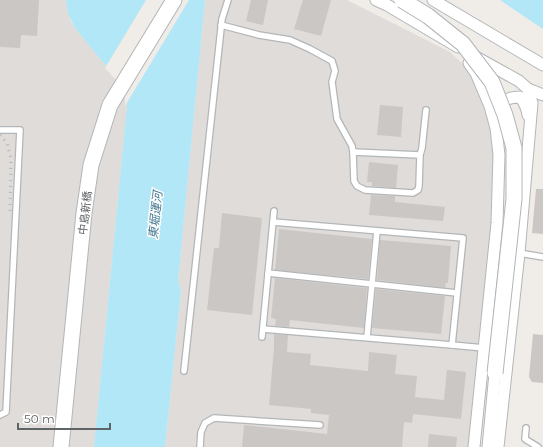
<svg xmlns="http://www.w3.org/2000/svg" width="543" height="447" font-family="Montserrat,'Noto Sans JP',sans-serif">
	<rect width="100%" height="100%" fill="#f0ece8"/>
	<!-- industrial -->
	<g fill="#dfdcda">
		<path d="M0 0H66L67 8 71 22 75 28 127 92V106L94 447H0Z"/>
		<path d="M205 0H347L450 52 465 66 477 81 490 130 494 163V193L469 447H165L181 290 178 281Z"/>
	</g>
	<!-- water -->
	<g fill="#b1e7f7">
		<path d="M66 0H205L178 281 181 290 165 447H94L127 106V92L75 28 69 16 67 8Z"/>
		<path d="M500 0H543V29Z"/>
	</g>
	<!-- pier -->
	<path fill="#f0ece8" d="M146 0H189L125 106V92L123 87 114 78 105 68Z"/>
	<!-- building -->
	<g fill="#cbc7c4">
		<path d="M0 0H39L37 36 21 35 20 48 0 47Z"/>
		<path d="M251 0H268L263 25 246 21Z"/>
		<path d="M303 0H331L321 36 294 29Z"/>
		<path d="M380 105 403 107 401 137 377 135Z"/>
		<path d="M369 162 398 165 396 188 372 186V182H367Z"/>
		<path d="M536 189H543V234L532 233Z"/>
		<path d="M371 195 395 196V202L445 207 443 221 369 215Z"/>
		<path d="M222 213 262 218 252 315 207 310 214 248H219Z"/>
		<path d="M279 229 372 239 368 279 275 270Z"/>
		<path d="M380 240 451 246 448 283H446L445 288 377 280Z"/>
		<path d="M275 278 367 288 364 328 290 320 289 327 275 326 276 319 271 318Z"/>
		<path d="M376 289 445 296 441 334 372 328Z"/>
		<path d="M274 334 288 335 287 352 311 354 310 365 368 371 369 352 397 355 395 374 417 376 415 397 444 400 447 370 466 372 461 419 413 414 412 423 404 422 402 447H242L244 425 327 434 329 415 311 413V409L269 405 274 348Z"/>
		<path d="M533 334 543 335V383L532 382 529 377Z"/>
		<path d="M429 434 457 437 456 447H428Z"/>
	</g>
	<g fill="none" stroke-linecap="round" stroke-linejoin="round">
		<defs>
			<g id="lane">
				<path d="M221 25 259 35 290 40 310 49 332 61 335 71 332 82 337 119 352 146 353 152"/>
				<path d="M0 130H20L6 412 0 415"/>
				<path d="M420 155 353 152 354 181 357 186 365 190 413 193 418 190 419 186 420 155 422 148 426 110"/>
				<path d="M519 253 543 257"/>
				<path d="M268 273 457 293"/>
				<path d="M263 329 452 345 463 238 273 222"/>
				<path d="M262 337 274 211"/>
				<path d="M367 337 377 231"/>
				<path d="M452 345 484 348"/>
				<path d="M184 371 222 19 228 0"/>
				<path d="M526 428 525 439 538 447"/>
				<path d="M200 447 201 432 205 423 214 418 320 425"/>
			</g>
			<g id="street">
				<path d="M376 0 387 5 458 47"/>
				<path d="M433 0 543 65"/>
				<path d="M474 56 519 81 528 89 543 95"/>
				<path d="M469 63 476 73 490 106 496 128 499 155 497 223 474 447"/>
				<path d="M499 109C502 99 510 97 520 97 525 103 527 108 528 115"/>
				<path d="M488 447 495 373"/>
				<path d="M498 447 519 253 529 138 532 103 528 89"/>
			</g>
			<path id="secondary" d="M61 447 84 213 91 165 110 105 174 0"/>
		</defs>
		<!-- lane casing -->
		<use href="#lane" stroke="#b3b6b8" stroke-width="8"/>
		<!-- street casing -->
		<use href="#street" stroke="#b3b6b8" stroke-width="13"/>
		<!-- secondary casing -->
		<use href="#secondary" stroke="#b2b6b9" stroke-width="17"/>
		<!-- lane -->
		<use href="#lane" stroke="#fff" stroke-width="5.5"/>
		<!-- street -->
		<use href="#street" stroke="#fff" stroke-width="11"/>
		<!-- secondary -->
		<use href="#secondary" stroke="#fff" stroke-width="15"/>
		<!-- rail -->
		<path stroke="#b3b4b4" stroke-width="3" stroke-dasharray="1 5" stroke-linecap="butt" d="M0 135 7 143 11 159 10 211"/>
		<defs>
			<path id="secondary-bridge" d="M402 0 428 16 463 44 492 82 505 115 514 148V199L495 373"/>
		</defs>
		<!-- secondary-bridge casing -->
		<use href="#secondary-bridge" stroke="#b2b6b9" stroke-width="17" stroke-linecap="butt"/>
		<!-- secondary-bridge -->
		<use href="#secondary-bridge" stroke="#fff" stroke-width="15"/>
	</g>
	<g text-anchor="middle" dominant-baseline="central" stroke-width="3" stroke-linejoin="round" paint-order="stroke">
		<!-- street labels -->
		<g font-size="11" fill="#5f6466" stroke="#fff">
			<text transform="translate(85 213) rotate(-83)">中島新橋</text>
		</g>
		<!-- water labels -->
		<g font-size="12" font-style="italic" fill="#43788f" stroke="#fff">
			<text transform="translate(155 215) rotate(-84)">東堀運河</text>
		</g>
	</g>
	<!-- scale -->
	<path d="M18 423v6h92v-6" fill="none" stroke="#5f6466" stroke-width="2"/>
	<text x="24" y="423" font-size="12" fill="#5f6466" stroke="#ffffff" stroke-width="3" paint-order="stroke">50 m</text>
</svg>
